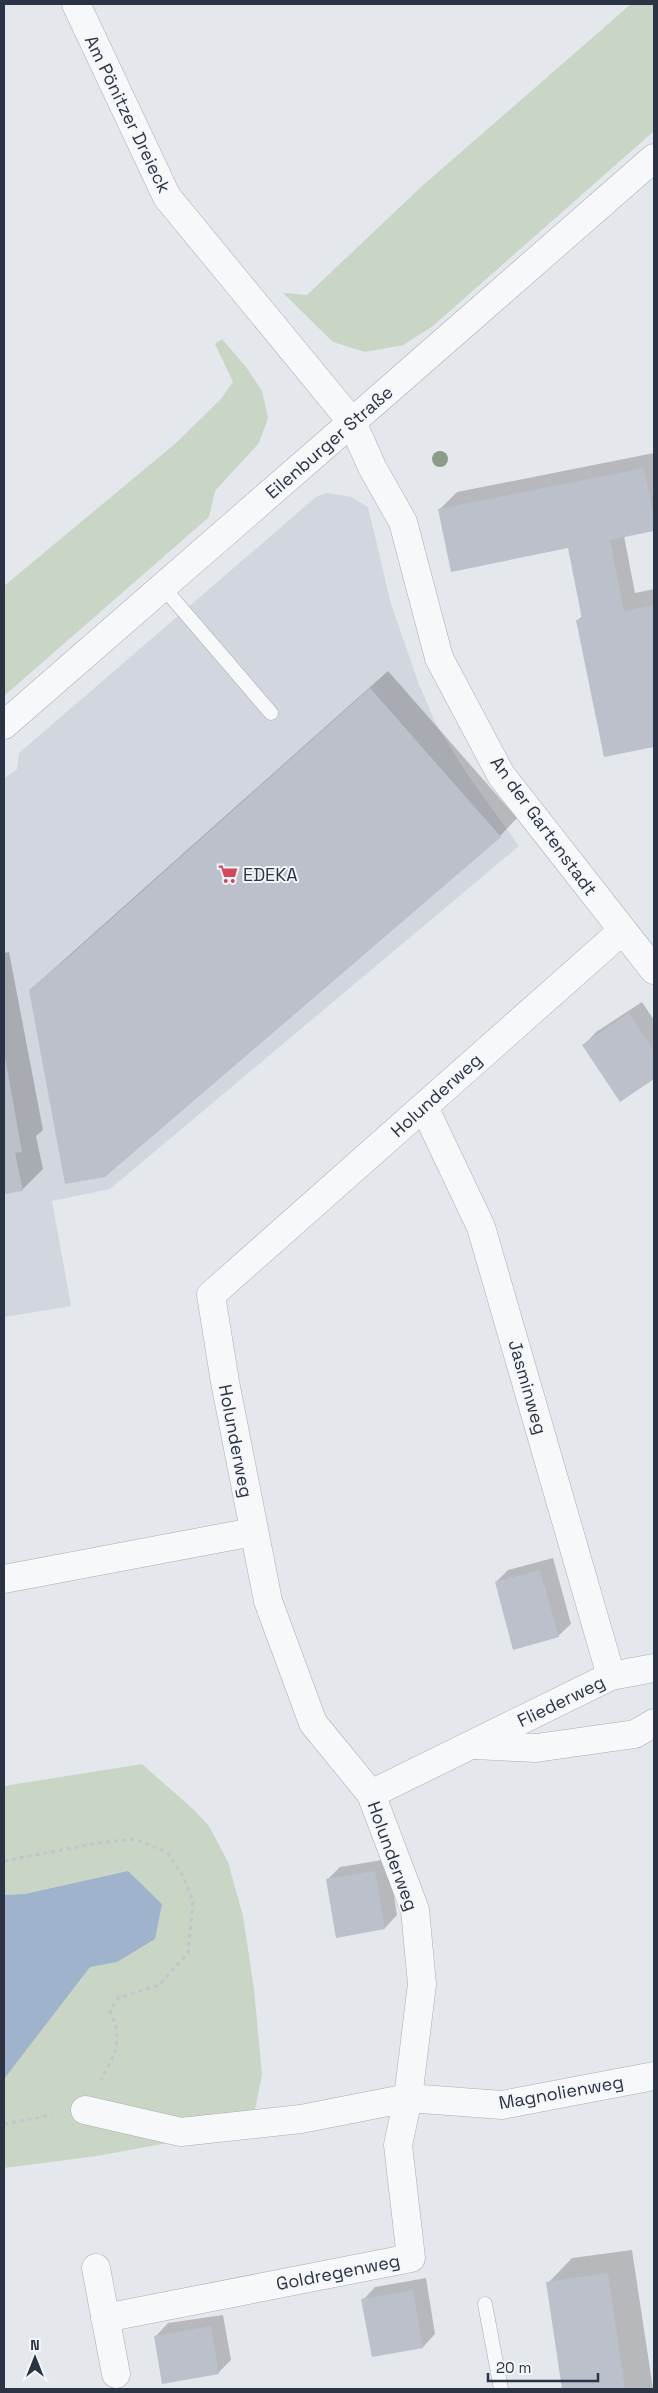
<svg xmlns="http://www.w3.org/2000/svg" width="658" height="2393" font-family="'Space Grotesk',sans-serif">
	<rect width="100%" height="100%" fill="#e4e7ec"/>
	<!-- built -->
	<path fill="#d2d6de" d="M327 493 351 497 368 507 391 604 418 682 436 724 467 774 519 846 110 1189 52 1201 71 1306 4 1317V779L17 769 19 753 316 497Z"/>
	<!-- green -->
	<g fill="#c9d6c5">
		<path d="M631 4H654V131L433 326 403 345 365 352 333 342 283 293 307 295 421 187Z"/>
		<path d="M222 339 246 367 262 391 268 418 259 443 215 491 209 517 4 696V586L176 443 221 399 233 382 215 344Z"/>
		<path d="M142 1764 194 1810 209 1826 228 1862 243 1916 254 1989 262 2075 252 2124 184 2140 97 2156 4 2168V1786Z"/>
	</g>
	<!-- water -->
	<path fill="#9fb4cc" d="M128 1871 162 1904 155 1939 117 1962 90 1967 4 2079V1895L25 1894Z"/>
	<!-- shadow -->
	<g fill="#0003">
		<path d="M654 453V530L624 536 635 593 654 589V745L605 755 577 621 582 616 569 547 440 509 457 492Z"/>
		<path d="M388 671 517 818 500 836 105 1176 30 990Z"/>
		<path d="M9 952 43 1130 36 1136 43 1169 22 1190 4 1193V953Z"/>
		<path d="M642 1002 654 1020V1078L621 1100 584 1045 596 1032Z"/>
		<path d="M553 1558 571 1624 558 1636 496 1582 508 1570Z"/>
		<path d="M388 1859 397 1915 385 1928 327 1880 340 1867Z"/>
		<path d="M632 2250 653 2389H563L548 2283 572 2258Z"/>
		<path d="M426 2278 435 2334 423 2347 363 2300 375 2287Z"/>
		<path d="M223 2315 231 2360 218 2373 156 2336 168 2323Z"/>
	</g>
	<!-- building -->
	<g fill="#bbc0ca">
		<path d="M644 468 654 517V531L610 540 624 611 654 605V747L604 757 576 620 582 619 568 548 451 572 438 509Z"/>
		<path d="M370 688 501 837 105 1177 65 1184 29 990 72 954Z"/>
		<path d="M629 1013 654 1051V1079L620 1102 582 1045Z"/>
		<path d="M5 1057 22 1152 15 1153 23 1191 4 1194Z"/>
		<path d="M540 1570 559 1637 513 1650 495 1582Z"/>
		<path d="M375 1871 385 1929 336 1938 326 1879Z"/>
		<path d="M608 2273 625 2389H562L546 2282Z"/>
		<path d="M413 2290 423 2348 372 2357 361 2299Z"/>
		<path d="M211 2326 219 2374 162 2384 154 2336Z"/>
	</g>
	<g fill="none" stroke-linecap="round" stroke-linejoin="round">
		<defs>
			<g id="service">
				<path d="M163 587 271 713"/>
				<path d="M485 2304 501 2389"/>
			</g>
			<g id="minor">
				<path d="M654 158 352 422 372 467 403 522 439 658 501 775 654 970"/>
				<path d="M424 1107 481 1227 611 1676"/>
				<path d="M4 1579 253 1532"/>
				<path d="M474 1745 536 1748 635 1734 654 1723"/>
				<path d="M371 1794 611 1676 654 1668"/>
				<path d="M85 2110 181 2132 301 2119 408 2098 502 2105 654 2076"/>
				<path d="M96 2268 116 2374"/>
				<path d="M105 2318 411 2258 398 2145 408 2098 422 1984 415 1910 371 1794 313 1723 268 1601 225 1382 211 1295 622 931"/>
			</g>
			<path id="tertiary" d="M4 725 352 422 167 197 76 4"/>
		</defs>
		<!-- service casing -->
		<use href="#service" stroke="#a9aeb7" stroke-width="15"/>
		<!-- minor casing -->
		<use href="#minor" stroke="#a9aeb7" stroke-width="29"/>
		<!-- tertiary casing -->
		<use href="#tertiary" stroke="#a9aeb7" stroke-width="29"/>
		<!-- path -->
		<g stroke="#c2c5cb" stroke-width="3" stroke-dasharray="4 4" stroke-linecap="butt">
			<path d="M4 1861 98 1843 134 1839 167 1852 183 1876 193 1901 188 1953 159 1985 118 1998 110 2011C124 2041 115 2054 101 2080"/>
			<path d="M4 2124 52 2115"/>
		</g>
		<!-- service -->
		<use href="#service" stroke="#f7f8fa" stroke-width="14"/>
		<!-- minor -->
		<use href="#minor" stroke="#f7f8fa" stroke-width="28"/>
		<!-- tertiary -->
		<use href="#tertiary" stroke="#f7f8fa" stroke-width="28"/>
	</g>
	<!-- trees -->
	<circle fill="#899d89" cx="440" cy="459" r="8"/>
	<!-- icons -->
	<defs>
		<symbol id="supermarket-bare" viewBox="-9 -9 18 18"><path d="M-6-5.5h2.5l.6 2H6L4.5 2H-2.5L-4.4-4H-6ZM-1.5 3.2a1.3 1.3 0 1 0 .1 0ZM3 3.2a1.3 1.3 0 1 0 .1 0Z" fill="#d1495b" stroke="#f4f6f9" stroke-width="2.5" paint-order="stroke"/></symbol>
	</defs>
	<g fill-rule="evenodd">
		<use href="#supermarket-bare" x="214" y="860" width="28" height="28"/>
	</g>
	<g text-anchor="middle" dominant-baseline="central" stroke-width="4" stroke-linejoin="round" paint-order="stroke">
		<!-- street labels -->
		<g font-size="18" fill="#2b3445" stroke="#f4f6f9">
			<text transform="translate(128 114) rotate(64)">Am Pönitzer Dreieck</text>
			<text transform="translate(329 442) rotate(-41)">Eilenburger Straße</text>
			<text transform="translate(544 826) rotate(54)">An der Gartenstadt</text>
			<text transform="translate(436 1095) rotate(-42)">Holunderweg</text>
			<text transform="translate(528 1387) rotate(74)">Jasminweg</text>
			<text transform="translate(236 1441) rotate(79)">Holunderweg</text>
			<text transform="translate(561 1701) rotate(-26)">Fliederweg</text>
			<text transform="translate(393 1856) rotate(70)">Holunderweg</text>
			<text transform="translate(561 2092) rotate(-10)">Magnolienweg</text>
			<text transform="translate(338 2272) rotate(-11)">Goldregenweg</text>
		</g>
		<!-- poi labels -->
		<g font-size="18" fill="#2b3445" stroke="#f4f6f9" text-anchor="start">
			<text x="243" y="874">EDEKA</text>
		</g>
	</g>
	<!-- border -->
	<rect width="658" height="2393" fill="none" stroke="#2b3445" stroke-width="10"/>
	<!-- north arrow -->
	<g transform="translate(35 2358)" stroke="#f4f6f9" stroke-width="4" paint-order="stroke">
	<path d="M0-4L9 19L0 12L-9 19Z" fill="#2b3445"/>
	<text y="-8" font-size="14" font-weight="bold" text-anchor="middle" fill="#2b3445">N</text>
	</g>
	<!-- scale -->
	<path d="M488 2373v8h110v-8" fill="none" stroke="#2b3445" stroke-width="2.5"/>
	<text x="496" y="2373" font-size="15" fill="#2b3445" stroke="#f4f6f9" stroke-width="4" paint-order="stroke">20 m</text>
</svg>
